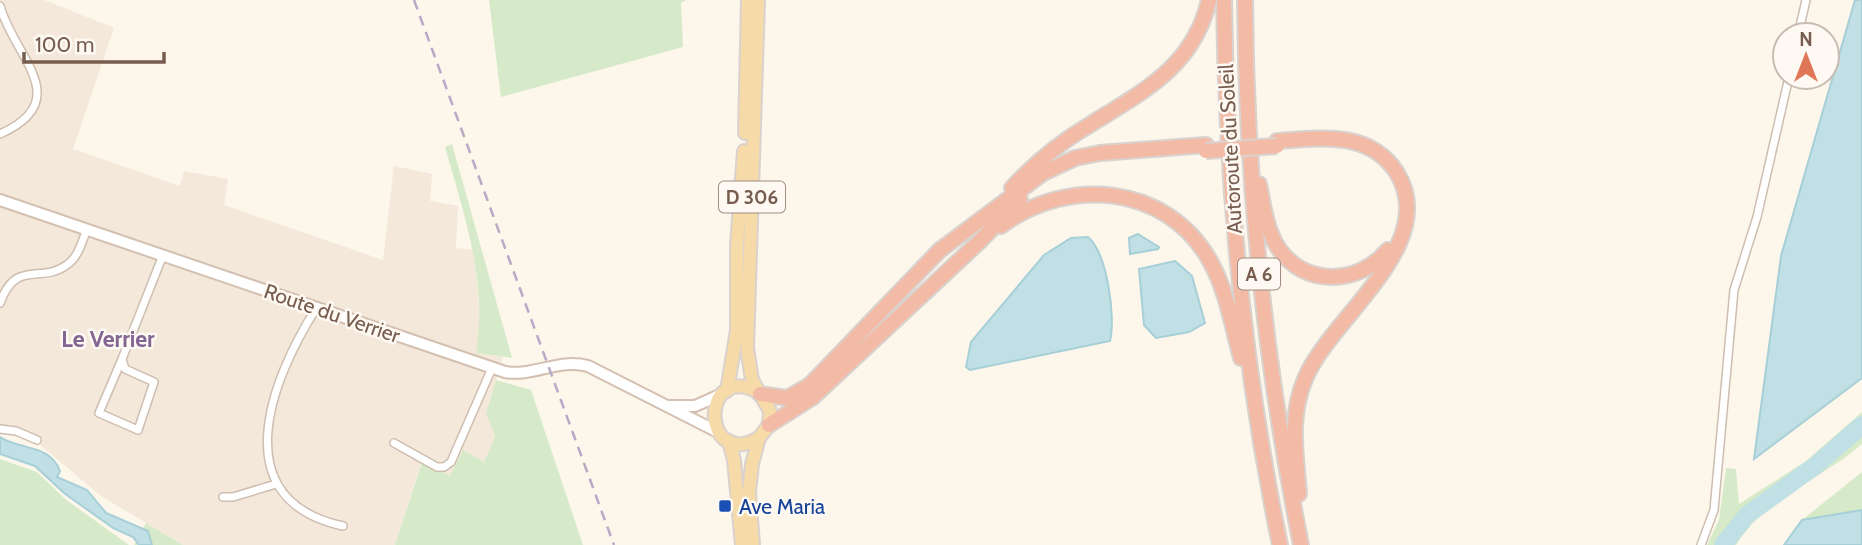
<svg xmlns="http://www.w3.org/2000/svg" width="1862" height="545" font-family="Cabin,sans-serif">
	<rect width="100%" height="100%" fill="#fcf6eb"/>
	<!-- residential -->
	<path fill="#f3e8da" d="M0 0H44L114 28 73 149 180 186 184 171 228 179 224 205 383 260 394 166 432 174 430 201 458 206 456 248 474 250 481 328 476 353 503 357 486 414 495 436 484 463 450 476 421 463 395 545H183L101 496 32 438 0 434Z"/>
	<!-- green -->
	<g fill="#d6eac9">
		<path d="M489 0H686L681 3 683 47 501 97Z"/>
		<path d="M452 144 512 358 476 353C488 283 464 214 445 147Z"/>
		<path d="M496 380 531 390 583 545H395L422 462 450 476 463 450 484 462 495 436 486 414Z"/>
		<path d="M1862 412V444C1822 479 1764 499 1736 545H1707L1719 520 1726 468 1736 469 1739 504 1806 461Z"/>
		<path d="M0 459 37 472 65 499 129 545H0Z"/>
		<path d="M1862 472V510L1802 520Z"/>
		<path d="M146 523 183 545H134Z"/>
	</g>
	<!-- water -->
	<g fill="#c0e0e5" stroke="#a6cfd7" stroke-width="2">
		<path d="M1855 0H1862V378L1754 459 1781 256Z"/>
		<path d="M1138 234 1159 247 1158 249 1130 254 1129 238Z"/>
		<path d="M1088 237C1107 253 1116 317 1110 341L970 370 966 367 971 342 1044 255 1071 238Z"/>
		<path d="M1175 261 1192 276 1205 323 1189 332 1156 338 1144 325 1139 269Z"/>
		<path d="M0 437C20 450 50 444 60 471L57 477 87 490 106 513 148 531 152 545H139L133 537 113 528 64 493 35 466 0 454Z"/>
		<path d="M1862 510V545H1784L1802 520Z"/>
	</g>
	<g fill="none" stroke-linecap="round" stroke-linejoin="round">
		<!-- river -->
		<path stroke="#c0e0e5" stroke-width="18" d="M1723 545 1747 515 1815 466 1862 425"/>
		<defs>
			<g id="minor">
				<path d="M0 6C14 57 76 100 0 134"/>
				<path d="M1798 35 1806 0"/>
				<path d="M0 303C16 258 41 285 68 264 79 256 82 241 87 229"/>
				<path d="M317 307C271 379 223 500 343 526"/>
				<path d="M122 359 99 413 138 430 154 382 125 369 122 359 163 255"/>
				<path d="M0 429 16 431 37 440"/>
				<path d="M394 443 437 467H444L451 462 492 368"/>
				<path d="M223 497H233L276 484"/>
				<path d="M1701 545 1714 510 1734 290 1757 217 1789 77"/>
			</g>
			<g id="secondary">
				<path d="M0 200 505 372C533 377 559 358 588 366L718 432"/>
				<path d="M670 406H695L722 394"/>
			</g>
			<g id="primary">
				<path d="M745 133 748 0"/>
				<path d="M727 391 737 330V245L744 151"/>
				<path d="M758 392C699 361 701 471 759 438"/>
				<path d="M729 441 734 460 742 545"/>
				<path d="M753 545 749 492 752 464 759 438 769 425 770 411 752 380 747 348 758 0"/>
			</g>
			<g id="motorway">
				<path d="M1224 0C1226 183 1243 366 1280 545"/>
				<path d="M1245 0C1246 184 1265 365 1301 545"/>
				<path d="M1277 141C1320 138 1370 130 1397 173 1441 245 1330 318 1305 379 1289 416 1296 455 1299 494"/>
				<path d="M1259 184C1263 204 1266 228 1277 246 1303 288 1359 285 1388 250"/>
				<path d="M1012 188C1035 163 1062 141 1091 124 1144 91 1194 66 1209 0"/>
				<path d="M1001 226C1068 176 1167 184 1210 261 1227 291 1232 326 1241 358"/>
				<path d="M760 394 787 398 810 385 940 250 1043 173 1075 158 1100 153 1206 145"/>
				<path d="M769 425 813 397 980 241 1020 199"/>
			</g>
		</defs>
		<!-- minor casing -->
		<use href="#minor" stroke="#cebeb1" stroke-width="10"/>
		<!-- secondary casing -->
		<use href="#secondary" stroke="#d4c0b1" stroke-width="14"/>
		<!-- primary casing -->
		<use href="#primary" stroke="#d9d2ce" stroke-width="16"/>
		<!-- motorway casing -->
		<use href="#motorway" stroke="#d9d2ce" stroke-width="18"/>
		<!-- minor -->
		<use href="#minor" stroke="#fff" stroke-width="7"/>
		<!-- secondary -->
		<use href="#secondary" stroke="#fff" stroke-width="10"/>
		<!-- primary -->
		<use href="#primary" stroke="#f6daa8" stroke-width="12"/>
		<!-- motorway -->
		<use href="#motorway" stroke="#f3baa6" stroke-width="14"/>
		<!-- rail -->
		<path stroke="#b9a9c7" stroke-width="2.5" stroke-dasharray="10 7" stroke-linecap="butt" d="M414 0 614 545"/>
		<defs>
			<path id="motorway-bridge" d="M1206 151 1277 146"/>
		</defs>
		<!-- motorway-bridge casing -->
		<use href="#motorway-bridge" stroke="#d9d2ce" stroke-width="18" stroke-linecap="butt"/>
		<!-- motorway-bridge -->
		<use href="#motorway-bridge" stroke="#f3baa6" stroke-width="14"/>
	</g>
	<!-- markers -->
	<rect fill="#1a4fb4" stroke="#fef9f2" stroke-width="2.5" x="718" y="499" width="14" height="14" rx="3.5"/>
	<g text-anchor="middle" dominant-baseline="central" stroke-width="5" stroke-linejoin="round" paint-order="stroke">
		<!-- shield labels -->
		<g fill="#fef9f2" stroke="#a08c80" stroke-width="2">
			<rect x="719" y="181.5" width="66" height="31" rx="5"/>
			<rect x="1238" y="258.5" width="42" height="31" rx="5"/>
		</g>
		<g font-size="19" font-weight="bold" fill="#775d4f">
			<text x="752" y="197">D 306</text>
			<text x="1259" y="274">A 6</text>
		</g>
		<!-- street labels -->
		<g font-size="21" fill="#775d4f" stroke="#fef9f2">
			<text transform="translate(1230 149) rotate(-93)">Autoroute du Soleil</text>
			<text transform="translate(332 313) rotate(19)">Route du Verrier</text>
		</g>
		<!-- transit labels -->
		<g font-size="21" fill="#164399" stroke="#fef9f2" text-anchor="start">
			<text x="739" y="506">Ave Maria</text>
		</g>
		<!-- neighbourhood labels -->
		<g font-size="23" font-weight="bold" fill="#846692" stroke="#fef9f2">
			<text x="108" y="339">Le Verrier</text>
		</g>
	</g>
	<!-- north arrow -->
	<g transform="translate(1806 56)"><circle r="33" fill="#fef9f2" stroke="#c8bbb1" stroke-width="2"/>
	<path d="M0-5L12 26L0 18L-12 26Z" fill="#df7657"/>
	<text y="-10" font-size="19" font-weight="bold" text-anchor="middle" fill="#775d4f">N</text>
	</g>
	<!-- scale -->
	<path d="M24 52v10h140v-10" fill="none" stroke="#775d4f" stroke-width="3.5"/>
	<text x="35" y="52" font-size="21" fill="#775d4f" stroke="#fef9f2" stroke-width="5" paint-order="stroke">100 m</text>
</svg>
